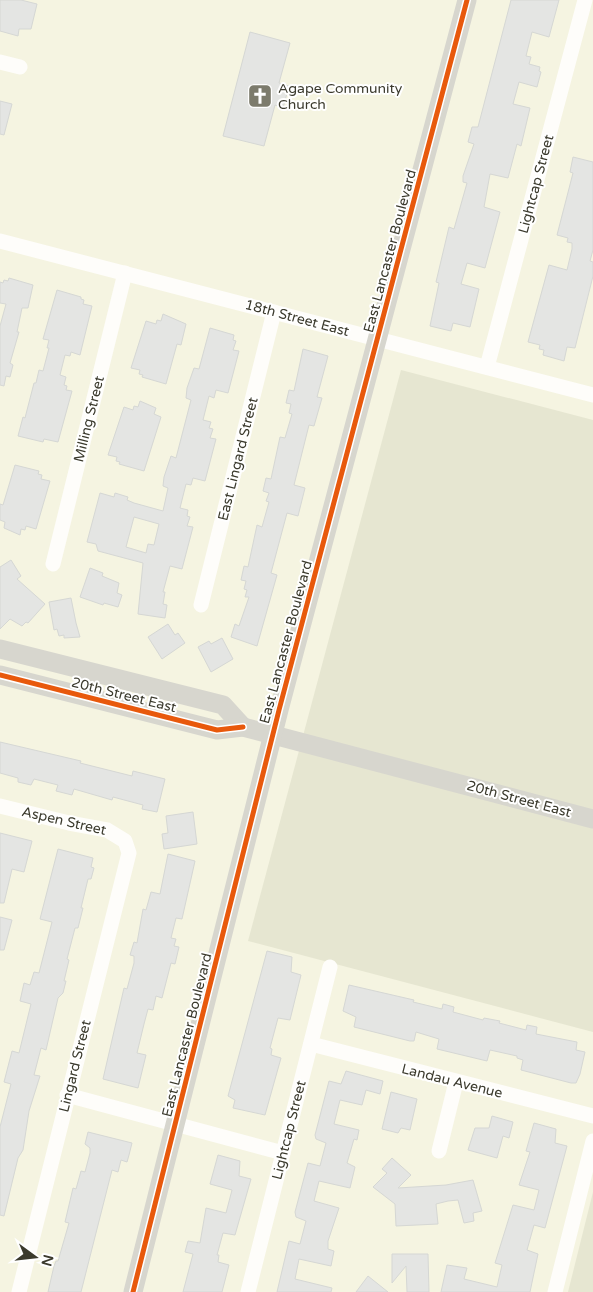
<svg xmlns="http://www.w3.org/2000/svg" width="593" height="1292" font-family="'Varela Round',sans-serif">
	<rect width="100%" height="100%" fill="#f5f4e1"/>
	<!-- green -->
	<g fill="#e6e6d1">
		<path d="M401 370 593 420V1032L248 941Z"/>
		<path d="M593 1192V1292H568Z"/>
	</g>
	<!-- building -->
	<g fill="#e4e5e3" stroke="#d5d7d4" fill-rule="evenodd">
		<path d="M0 0H21L37 4 31 29H19L18 36 0 31Z"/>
		<path d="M511 0H559L549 37 532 32 526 56 531 57 529 64 540 67 539 71 541 72 537 87 519 82 513 104 530 108 521 146 517 144 508 178 490 174 484 207 500 212 485 268 467 263 461 284 479 289 470 327 453 323 451 331 430 326 439 283 436 282 449 227 454 229 467 183 463 182V176L474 144 468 142 472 127H478Z"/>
		<path d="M250 32 290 43 279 83 289 86 283 108 275 105 264 146 223 136Z"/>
		<path d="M0 101 12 104 4 135 0 134Z"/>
		<path d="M573 157 593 162V250L590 261 593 262V276L575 348 567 347 564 361 543 355 544 350 539 349 540 345 528 342 549 265 567 270 572 249V243L567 242 568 238 557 235 573 173 570 172Z"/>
		<path d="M9 278 33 285 28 308H22L17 332H19L10 363 13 365 10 377 6 376 4 386 0 385V326L6 304 0 303V282L3 283 4 280 8 281Z"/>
		<path d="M57 290 81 297V299L84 300 83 304 92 306 80 355 71 352 70 356 65 355 60 375 66 377 64 385 67 386 66 390 72 391 58 442 44 439 43 442 18 436 23 417 25 418 34 383H36L39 370 43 371 49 348H47L49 340 43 339Z"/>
		<path d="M163 314 186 324 181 345 177 344 166 384 142 377 143 375 139 374 140 370 131 368 146 321 156 324 157 320 161 321Z"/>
		<path d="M210 328 234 335 233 340 236 341 233 350 239 351 228 393 216 390 214 398 209 396 203 420 211 422 209 428 213 429 210 438 216 439 205 481 193 478 191 485 186 484 180 508 188 510 187 516 190 517 187 526 193 527 182 569 170 566 163 592H165L163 604 167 605 165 618 138 614 143 563 98 551 96 544 87 542 100 493 114 497 115 493 128 497 127 500 134 503 163 511 168 488 163 486 164 477 171 456 176 458 191 400 186 398 187 388 194 368 199 369ZM134 517 159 524 154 545 148 544 146 553 126 547Z"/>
		<path d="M303 349 328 356 317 397 322 398 314 426 309 425 294 485 305 488 298 516 287 513 271 573 277 575 257 646 231 637 235 624 239 626 249 597H245L247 590 244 589 246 581 241 580 244 566 248 567 257 525 262 527 269 502 266 501 269 493 263 491 266 478 271 479 280 437 285 438 292 414 289 413 291 404 286 403 289 390 294 391Z"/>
		<path d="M140 401 156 408 154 414 161 417 144 471 119 464 120 462 116 461 117 457 108 455 124 407 133 410 134 406 138 407Z"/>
		<path d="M15 465 39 471 38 474 42 475 41 479 50 481 36 529 26 526 25 530 21 529 20 535 4 528 5 522 0 520V504L3 505Z"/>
		<path d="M11 560 21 576 17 579 45 604 28 623 26 622 22 626 10 619 0 629V567Z"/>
		<path d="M90 568 103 573 102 576 119 583 117 593 122 595 118 607 104 603 103 605 80 597Z"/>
		<path d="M71 598 76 623 80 637 64 638V635L59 636 57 629 54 630 49 602Z"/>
		<path d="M168 624 175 635 178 633 185 643 162 659 148 637Z"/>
		<path d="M222 638 233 659 211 672 198 647 209 641 211 644Z"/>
		<path d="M0 742 81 761 80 763 132 776 133 771 165 779 157 812 142 809 143 805 113 797 112 800 74 789 72 795 56 791 58 785 34 779 31 785 18 782V778L0 773Z"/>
		<path d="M193 812 197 844 164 849 162 834 168 833 166 816Z"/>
		<path d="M0 833 32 841 24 872 12 869 4 903H0Z"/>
		<path d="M58 849 93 858 91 867 94 868 91 879H88L81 908H83L78 928H75L67 959 69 960 64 981H66L63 993 58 998 46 1050 41 1048 34 1075 40 1076 29 1111 23 1150 18 1158 4 1216 0 1215V1127L11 1084 4 1082 12 1051 19 1053 31 1004 20 1001 24 983 30 985 34 972 39 973 52 922 40 919Z"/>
		<path d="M168 854 195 861 182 919 176 918 171 938 176 939 174 946 179 947 175 964 171 963 162 998 156 996 153 1010 148 1009 144 1024 137 1053 146 1055 138 1088 103 1079 124 988 127 989 134 963V956L130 955 134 942 137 943 143 909 146 910 151 892 160 894Z"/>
		<path d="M0 917 12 920 4 950H0Z"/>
		<path d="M267 951 292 957 291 972 301 975 290 1020 278 1018 270 1048 272 1049 271 1055 281 1058 265 1115 233 1108 235 1100 228 1096Z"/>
		<path d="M349 985 414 1000 413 1002 442 1009 443 1004 454 1007 453 1012 483 1020 484 1018 500 1021 499 1023 526 1030 527 1025 537 1027 536 1034 577 1042 576 1050 585 1052 580 1074 576 1083H571L521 1070 523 1060 517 1058V1056L490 1050 487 1061 437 1049 439 1039 416 1032 414 1041H410L354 1027 356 1017 343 1011Z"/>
		<path d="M346 1071 383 1081 380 1094 366 1090 362 1105 340 1100 334 1124 359 1130 357 1140 354 1139 347 1163 355 1167 350 1188 319 1181 314 1201 339 1208 328 1241V1249L334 1251 331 1266 299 1259 295 1279 332 1288 331 1292H277L289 1241 300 1244 306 1221 296 1217 295 1212 308 1163 320 1166 326 1143 316 1139 315 1135 329 1081 341 1084Z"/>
		<path d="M391 1092 417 1099 410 1130 401 1128 398 1133 382 1129Z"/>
		<path d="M492 1116 513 1122 509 1138 503 1136 497 1158 468 1150 475 1128H489Z"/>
		<path d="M534 1123 556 1129 555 1143 567 1146 545 1228 534 1225 527 1250 538 1254 530 1292H441L447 1265 467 1268 464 1279 497 1287 502 1265 495 1263 513 1205 534 1210 539 1190 519 1185 530 1152 526 1151Z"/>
		<path d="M88 1132 132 1143 129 1155 127 1162 121 1160 118 1172 112 1170 81 1292H48L54 1266 56 1261H58L69 1223 65 1222 73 1188 76 1189 81 1171 85 1172 90 1153V1148L85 1144Z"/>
		<path d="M218 1155 240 1161 239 1176 251 1179 235 1235 223 1233 217 1255H219L218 1262 229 1265 222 1292H183L193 1254 185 1252 188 1241 200 1243 206 1208 226 1213 232 1190 210 1184Z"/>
		<path d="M392 1158 411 1175 398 1188 446 1185 473 1180 482 1211 473 1213 474 1221 464 1223 458 1200 448 1201 436 1204 438 1224 396 1226 395 1204 373 1187 387 1173 382 1169Z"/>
		<path d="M392 1254H428L429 1292H407L406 1266 392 1283Z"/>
		<path d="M368 1276 388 1292H356Z"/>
	</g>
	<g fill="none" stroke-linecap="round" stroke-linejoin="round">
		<!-- minor -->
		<g stroke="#fefdfa" stroke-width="15">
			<path d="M0 62 20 67"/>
			<path d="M0 241 593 395"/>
			<path d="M487 367 585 0"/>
			<path d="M53 564 125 273"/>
			<path d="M201 605 274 312"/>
			<path d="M0 806 69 823 107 830 125 841 129 853 19 1292"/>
			<path d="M311 1044 593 1116"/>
			<path d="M67 1095 283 1153"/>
			<path d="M439 1151 456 1082"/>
			<path d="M248 1292 330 967"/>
			<path d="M555 1292 593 1141"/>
		</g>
		<!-- major -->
		<g stroke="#d7d6ce" stroke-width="19">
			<path d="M0 649 223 705 243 727"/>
			<path d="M0 675 217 730 243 727 593 819"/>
			<path d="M133 1292 279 710 467 0"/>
		</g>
		<defs>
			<g id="cycleway">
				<path d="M0 675 217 730 243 727"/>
				<path d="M133 1292 279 710 467 0"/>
			</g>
		</defs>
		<!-- cycleway casing -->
		<use href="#cycleway" stroke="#fff" stroke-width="8"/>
		<!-- cycleway -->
		<use href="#cycleway" stroke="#e8590c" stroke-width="5"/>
	</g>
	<!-- icons -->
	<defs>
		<symbol id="church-square" viewBox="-11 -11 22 22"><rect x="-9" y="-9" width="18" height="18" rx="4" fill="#7c7b6c" stroke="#fff"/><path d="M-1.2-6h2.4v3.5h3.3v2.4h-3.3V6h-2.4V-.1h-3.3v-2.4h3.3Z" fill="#fff"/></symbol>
	</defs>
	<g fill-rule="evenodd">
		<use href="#church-square" x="246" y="82" width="28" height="28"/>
	</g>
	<g text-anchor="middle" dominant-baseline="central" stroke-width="4" stroke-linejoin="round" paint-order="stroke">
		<!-- poi labels -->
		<g font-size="14" fill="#3b3a2d" stroke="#fff" text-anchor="start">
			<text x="278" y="88">Agape Community<tspan x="278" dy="16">Church</tspan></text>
		</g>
		<!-- street labels -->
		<g font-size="14" fill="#3b3a2d" stroke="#fff">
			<text transform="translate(536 184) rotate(-75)">Lightcap Street</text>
			<text transform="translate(390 251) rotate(-75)">East Lancaster Boulevard</text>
			<text transform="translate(297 318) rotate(15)">18th Street East</text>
			<text transform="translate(89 419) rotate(-76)">Milling Street</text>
			<text transform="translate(238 459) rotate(-76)">East Lingard Street</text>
			<text transform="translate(286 642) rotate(-75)">East Lancaster Boulevard</text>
			<text transform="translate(124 695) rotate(14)">20th Street East</text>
			<text transform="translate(519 799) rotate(15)">20th Street East</text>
			<text transform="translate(64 821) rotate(13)">Aspen Street</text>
			<text transform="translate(187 1035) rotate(-76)">East Lancaster Boulevard</text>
			<text transform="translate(75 1066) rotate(-76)">Lingard Street</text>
			<text transform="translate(452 1081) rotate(14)">Landau Avenue</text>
			<text transform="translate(289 1130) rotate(-76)">Lightcap Street</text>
		</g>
	</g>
	<!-- north arrow -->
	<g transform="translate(35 1257) rotate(105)" stroke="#ffffff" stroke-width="4" paint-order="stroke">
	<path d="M0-4L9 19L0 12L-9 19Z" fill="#3b3a2d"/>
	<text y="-8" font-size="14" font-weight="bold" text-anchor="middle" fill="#3b3a2d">N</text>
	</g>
</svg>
